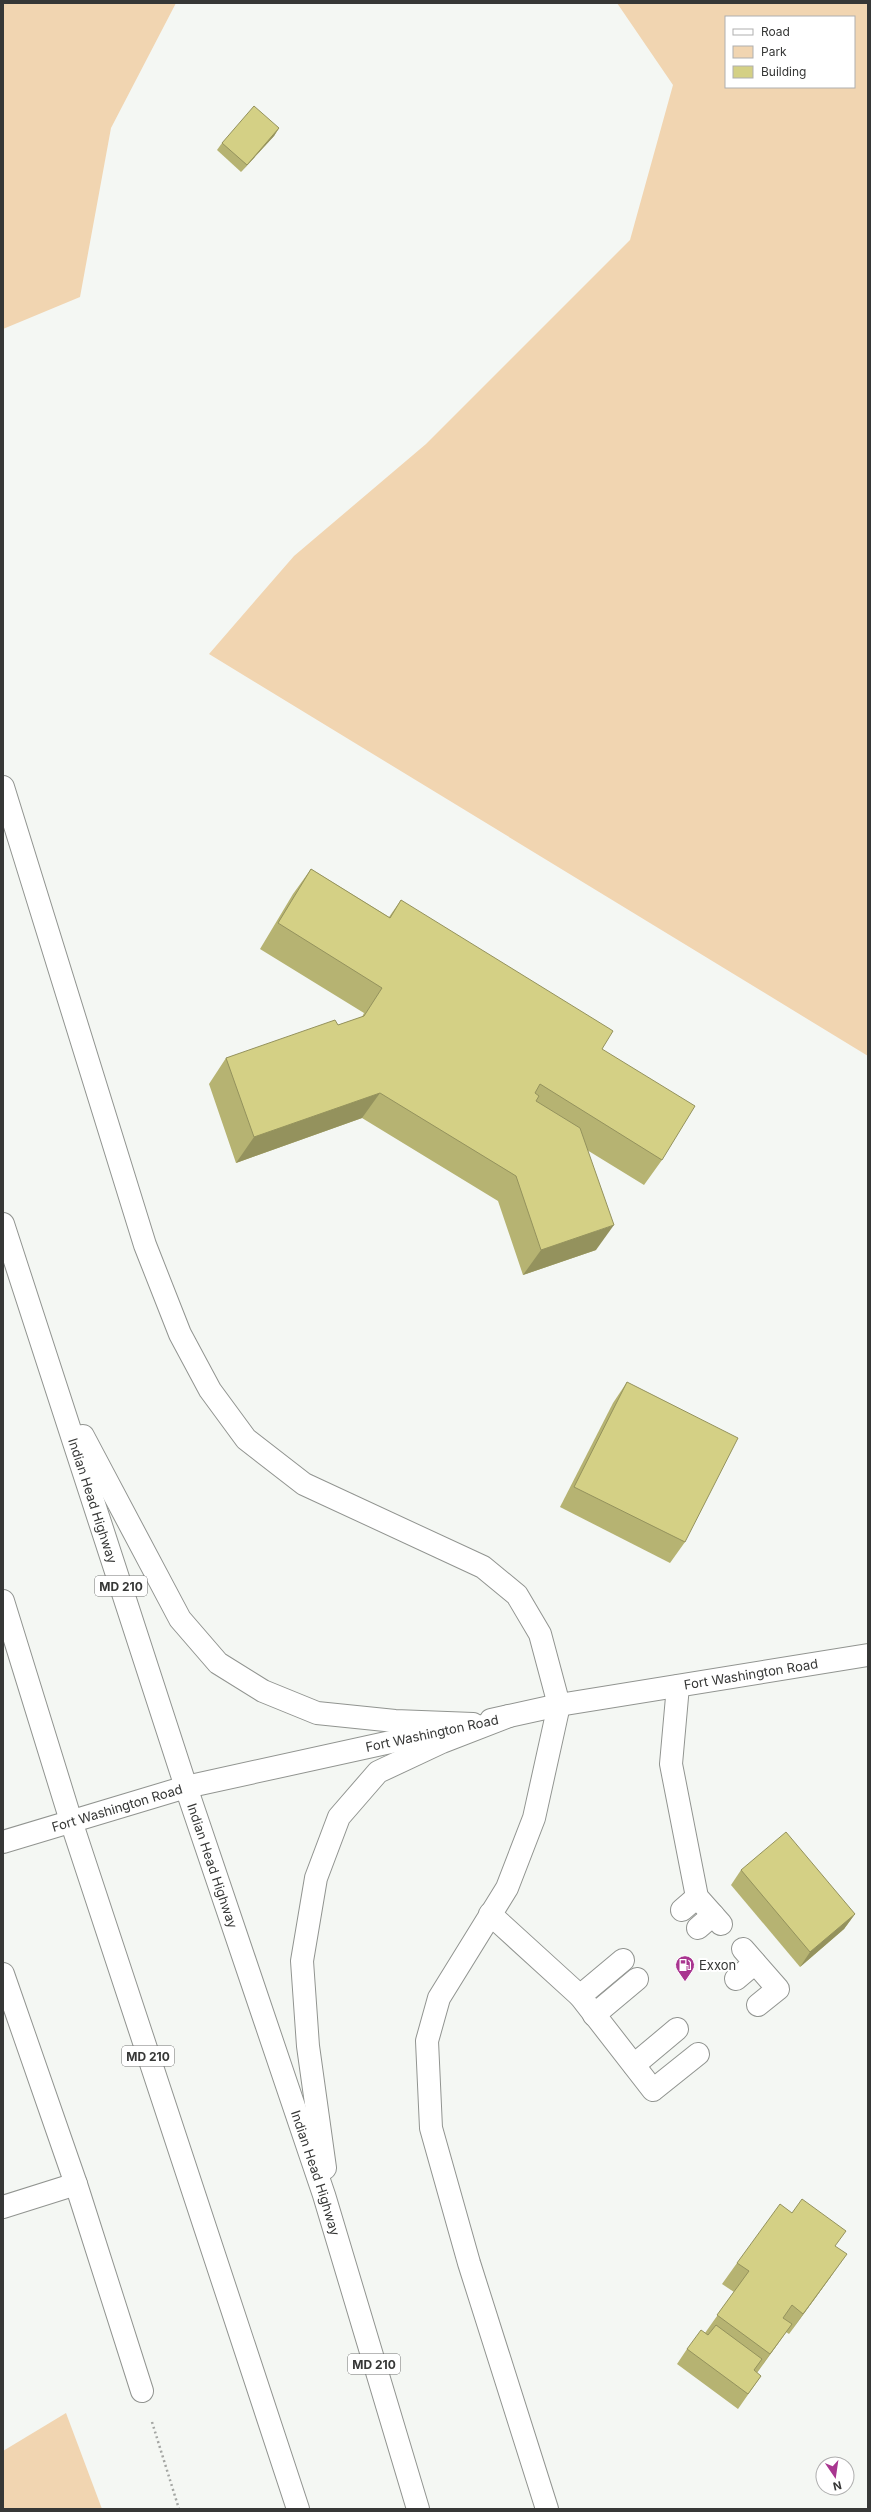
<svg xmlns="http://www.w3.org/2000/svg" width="871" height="2512" font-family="Inter,sans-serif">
	<rect width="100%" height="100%" fill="#f4f7f3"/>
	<!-- green -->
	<g fill="#f1d5b1" fill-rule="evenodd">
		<path d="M3 3H176L111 128 80 297 3 329Z"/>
		<path d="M617 3H868V1056L209 654 294 556 426 444 630 240 673 85ZM726 17H854V87H726Z"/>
		<path d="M66 2413 102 2509H3V2451Z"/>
	</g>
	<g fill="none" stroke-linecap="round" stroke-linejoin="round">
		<defs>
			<g id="lane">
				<path d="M678 1686 671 1764 697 1897 721 1924"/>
				<path d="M682 1910 697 1897"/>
				<path d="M490 1914 580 1996 623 1960"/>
				<path d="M698 1928 713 1915"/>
				<path d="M743 1949 778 1989 758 2005"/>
				<path d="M736 1979 755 1963"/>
				<path d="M580 1996 653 2090 698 2054"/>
				<path d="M594 2015 637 1979"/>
				<path d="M634 2065 677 2029"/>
				<path d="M3 2207 76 2184"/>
			</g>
			<g id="street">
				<path d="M3 787 145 1245 180 1334 210 1390 246 1439 304 1484 483 1567 517 1595 540 1634 559 1705 534 1818 507 1888 439 1998 427 2041 431 2128 469 2263 547 2509"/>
				<path d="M3 1974 76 2184 142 2391"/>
			</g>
			<g id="secondary">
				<path id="s1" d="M491 1720 559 1705 868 1655"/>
				<path id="s2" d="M3 1842 186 1787 459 1727"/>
			</g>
			<g id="highway">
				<path id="s3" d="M3 1224 186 1787 324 2195 418 2509"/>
				<path d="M83 1436 180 1619 218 1663 263 1691 317 1713 395 1721 473 1724"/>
				<path d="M3 1601 71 1821 298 2509"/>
				<path d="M325 2168 308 2046 302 1961 316 1878 339 1817 378 1772 442 1742 509 1716"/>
			</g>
		</defs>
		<!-- lane casing -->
		<use href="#lane" stroke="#919490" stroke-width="24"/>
		<!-- street casing -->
		<use href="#street" stroke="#919490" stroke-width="24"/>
		<!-- secondary casing -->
		<use href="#secondary" stroke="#919490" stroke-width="24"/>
		<!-- highway casing -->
		<use href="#highway" stroke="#919490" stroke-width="24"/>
		<!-- path -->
		<path stroke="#a4a6a3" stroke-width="2.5" stroke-dasharray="2 3" stroke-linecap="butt" d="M152 2422 179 2509"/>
		<!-- lane -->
		<use href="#lane" stroke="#fff" stroke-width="22"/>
		<!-- street -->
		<use href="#street" stroke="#fff" stroke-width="22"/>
		<!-- secondary -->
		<use href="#secondary" stroke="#fff" stroke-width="22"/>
		<!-- highway -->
		<use href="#highway" stroke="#fff" stroke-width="22"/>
	</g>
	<!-- wall -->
	<g fill="#b6b372">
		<path d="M279 128 274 136 241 172 217 150 222 143Z"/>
		<path d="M311 869 389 917 401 900 602 1049 662 1160 644 1185 587 1150 596 1250 523 1275 498 1201 362 1118 236 1163 209 1084 226 1058 338 1025 362 1017 364 1013 260 949 293 894Z"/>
		<path d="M627 1382 685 1542 670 1563 560 1507 613 1403Z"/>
		<path d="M741 1870 855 1914 844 1929 800 1967 731 1885Z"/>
		<path d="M835 2246 832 2275 789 2334 786 2332 757 2373 761 2376 738 2409 677 2364 687 2349 705 2333 734 2292 722 2284 737 2263Z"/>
	</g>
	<!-- shaded-wall -->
	<g fill="#94925d">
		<path d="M279 128 274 136 241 172 247 165Z"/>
		<path d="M380 1093 362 1118 236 1163 254 1137Z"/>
		<path d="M614 1225 596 1250 523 1275 541 1250Z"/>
		<path d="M855 1914 844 1929 800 1967 810 1952Z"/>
		<path d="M847 2254 832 2275 789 2334 803 2314Z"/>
		<path d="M792 2324 777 2345 755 2375 770 2354Z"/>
	</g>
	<!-- building -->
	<g fill="#d4d085" stroke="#94925d">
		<path d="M254 106 279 128 247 165 222 143Z"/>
		<path d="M311 869 390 918 401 900 610 1029 613 1031 602 1049 695 1106 662 1160 540 1084 535 1093 539 1096 536 1101 580 1128 614 1225 541 1250 516 1176 380 1093 254 1137 226 1058 335 1020 338 1025 364 1016 382 988 278 923Z"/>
		<path d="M627 1382 738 1438 685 1542 574 1487Z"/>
		<path d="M786 1832 855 1914 810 1952 741 1870Z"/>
		<path d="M802 2199 846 2231 835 2246 847 2254 803 2314 792 2305 783 2318 792 2324 770 2354 717 2315 749 2271 737 2263 780 2204 792 2213Z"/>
		<path d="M716 2325 762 2359 754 2370 761 2376 748 2394 687 2349 701 2330 708 2335Z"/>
	</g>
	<!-- icons -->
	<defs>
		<symbol id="fuel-pin" viewBox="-11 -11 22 30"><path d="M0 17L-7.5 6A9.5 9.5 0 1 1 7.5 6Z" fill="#a93690" stroke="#fff"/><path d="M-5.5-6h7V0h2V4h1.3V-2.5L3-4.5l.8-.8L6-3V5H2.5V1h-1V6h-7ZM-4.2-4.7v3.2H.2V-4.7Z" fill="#fff"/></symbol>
	</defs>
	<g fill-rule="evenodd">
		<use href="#fuel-pin" x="674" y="1954" width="22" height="30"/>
	</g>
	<g text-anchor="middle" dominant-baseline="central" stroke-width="4" stroke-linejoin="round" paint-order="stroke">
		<!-- shield labels -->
		<g fill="#fff" stroke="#727372" stroke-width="1">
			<rect x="95" y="1576" width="52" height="20" rx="3"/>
			<rect x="122" y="2046" width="52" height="20" rx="3"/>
			<rect x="348" y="2354" width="52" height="20" rx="3"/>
		</g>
		<g font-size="12" font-weight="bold" fill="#363736">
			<text x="121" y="1586">MD 210</text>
			<text x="148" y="2056">MD 210</text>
			<text x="374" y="2364">MD 210</text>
		</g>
		<!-- street labels -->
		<g font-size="13" fill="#363736" stroke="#fff">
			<text stroke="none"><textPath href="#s3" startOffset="291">Indian Head Highway</textPath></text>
			<text stroke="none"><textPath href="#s1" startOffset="264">Fort Washington Road</textPath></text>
			<text transform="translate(432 1733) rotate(-12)">Fort Washington Road</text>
			<text stroke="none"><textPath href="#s2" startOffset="119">Fort Washington Road</textPath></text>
			<text stroke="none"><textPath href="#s3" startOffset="675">Indian Head Highway</textPath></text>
			<text stroke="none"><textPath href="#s3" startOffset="999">Indian Head Highway</textPath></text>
		</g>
		<!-- poi labels -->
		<g font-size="13" fill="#363736" stroke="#fff" text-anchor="start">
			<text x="699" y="1965">Exxon</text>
		</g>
	</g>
	<!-- border -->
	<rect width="871" height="2512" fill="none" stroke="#363736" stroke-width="8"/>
	<!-- legend -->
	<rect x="725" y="16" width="130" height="72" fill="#ffffff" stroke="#afafaf"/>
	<rect x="733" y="29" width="20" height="6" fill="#ffffff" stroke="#afafaf"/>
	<text x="761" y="36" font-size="12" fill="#363736">Road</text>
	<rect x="733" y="46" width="20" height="12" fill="#f1d5b1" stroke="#afafaf"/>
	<text x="761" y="56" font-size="12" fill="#363736">Park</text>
	<rect x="733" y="66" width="20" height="12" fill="#d4d085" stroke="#afafaf"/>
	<text x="761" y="76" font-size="12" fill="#363736">Building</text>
	<!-- north arrow -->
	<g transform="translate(835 2476) rotate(167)"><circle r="19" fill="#ffffff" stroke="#afafaf"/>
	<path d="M0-3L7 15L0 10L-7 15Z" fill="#a93690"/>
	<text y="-6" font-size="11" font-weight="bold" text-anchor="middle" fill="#363736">N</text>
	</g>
</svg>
